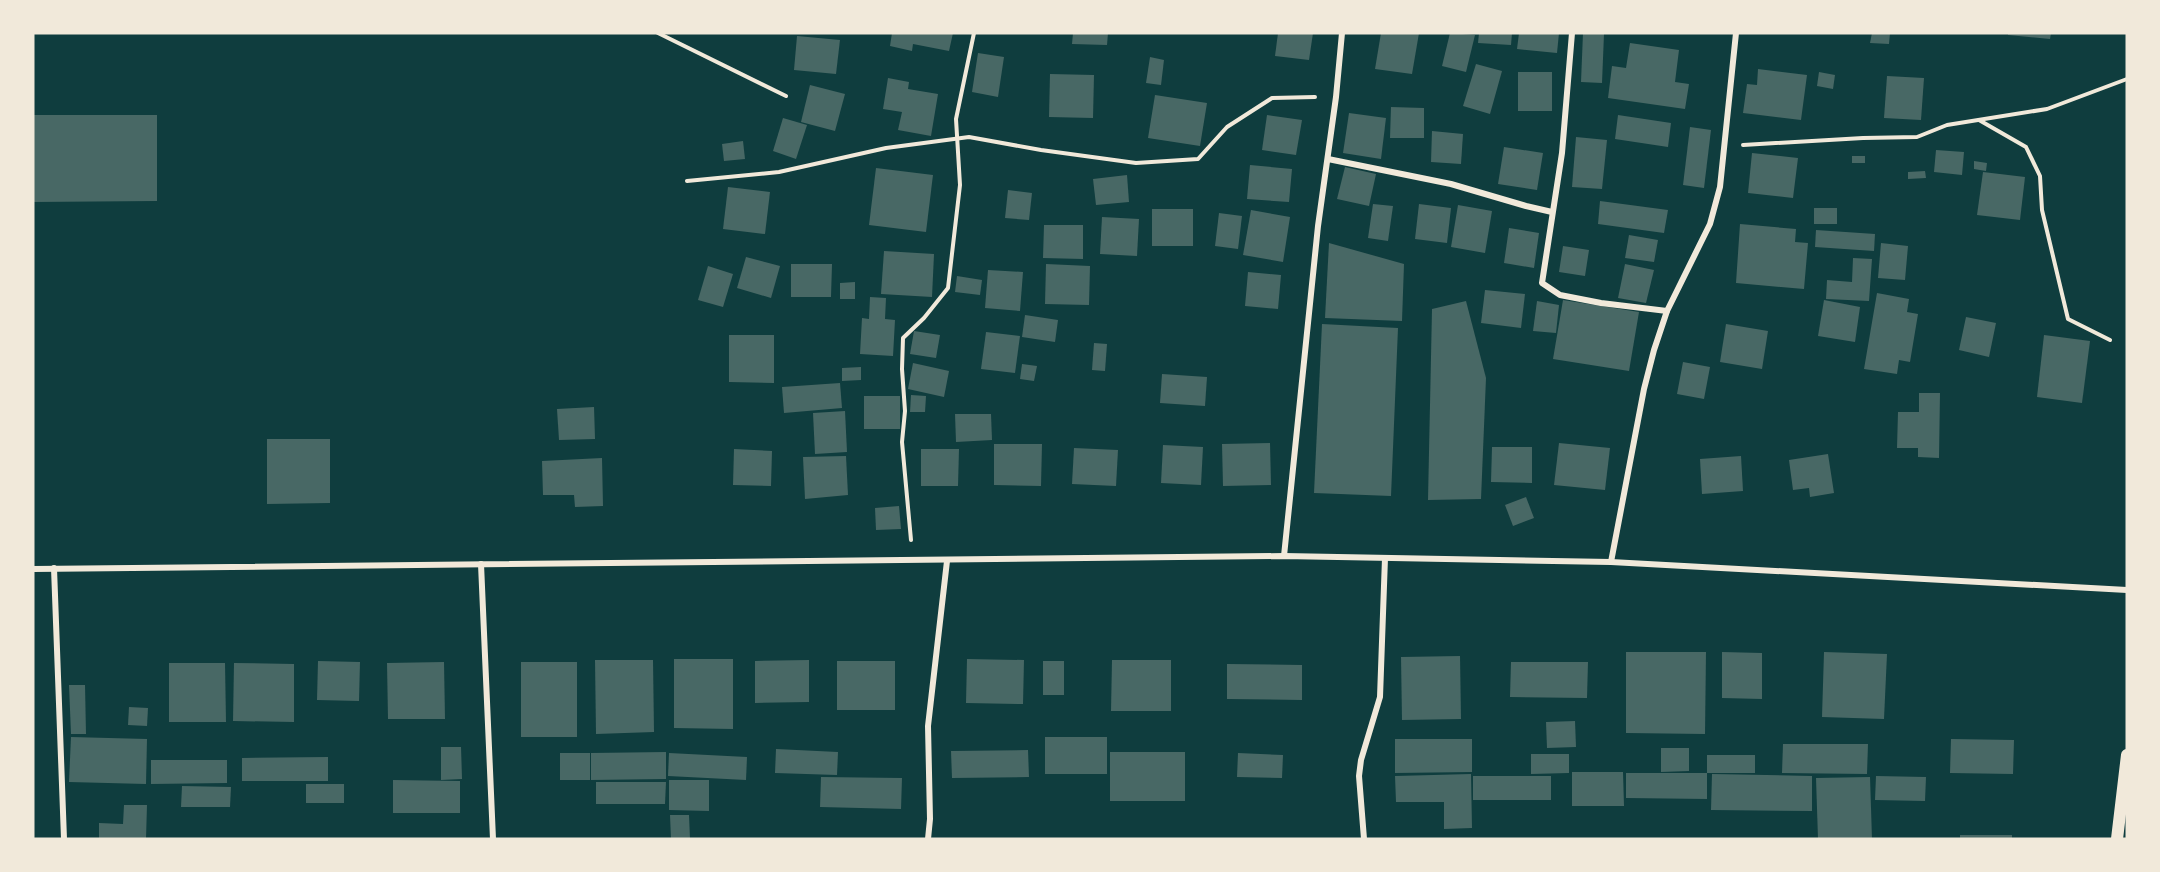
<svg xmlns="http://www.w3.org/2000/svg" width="2160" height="872" font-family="'Fira Sans Condensed',sans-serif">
	<rect width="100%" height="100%" fill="#0f3d3e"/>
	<!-- building -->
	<g fill="#486865">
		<path d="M892 33H953L949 51 913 44 912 51 890 46Z"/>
		<path d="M1073 33H1108L1107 45 1072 44Z"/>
		<path d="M1278 33H1313L1309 60 1275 56Z"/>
		<path d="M1381 33H1419L1412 74 1375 69Z"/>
		<path d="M1450 33 1475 35 1466 72 1442 66Z"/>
		<path d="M1479 33H1512L1511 45 1478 43Z"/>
		<path d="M1519 33H1559L1557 53 1517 49Z"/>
		<path d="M1583 33 1604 34 1602 83 1581 82Z"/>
		<path d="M1872 33H1890L1889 44 1870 43Z"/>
		<path d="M2008 33H2051L2050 39 2008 35Z"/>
		<path d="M797 36 840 40 836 74 794 70Z"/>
		<path d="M1630 43 1679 50 1675 82 1689 84 1685 109 1608 98 1612 66 1626 68Z"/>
		<path d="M978 53 1004 57 998 97 972 92Z"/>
		<path d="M1150 57 1164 60 1161 85 1146 83Z"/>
		<path d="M1476 64 1502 71 1490 114 1463 106Z"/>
		<path d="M1758 69 1807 75 1801 120 1743 113 1747 84 1757 85Z"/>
		<rect x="1518" y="72" width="34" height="39"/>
		<path d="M1819 72 1835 75 1833 89 1817 86Z"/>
		<path d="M1050 74 1094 75 1093 118 1049 117Z"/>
		<path d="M1887 76 1924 78 1921 120 1884 118Z"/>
		<path d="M888 78 909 82 908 89 938 94 931 136 898 130 902 112 883 109Z"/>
		<path d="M810 85 845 94 835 131 801 122Z"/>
		<path d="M1155 95 1207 103 1200 146 1148 138Z"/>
		<path d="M1391 107 1424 108V138H1390Z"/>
		<path d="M1349 113 1386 118 1381 159 1343 153Z"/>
		<path d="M33 115H157V201L33 202Z"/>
		<path d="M1267 115 1302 120 1296 155 1262 150Z"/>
		<path d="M1618 115 1671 123 1668 147 1615 139Z"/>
		<path d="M783 118 807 125 796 159 773 151Z"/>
		<path d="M1690 127 1711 130 1704 188 1683 185Z"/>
		<path d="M1432 131 1463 134 1461 164 1431 162Z"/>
		<path d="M1576 137 1607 140 1602 189 1572 187Z"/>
		<path d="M743 141 745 159 724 161 722 144Z"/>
		<path d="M1504 147 1543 153 1537 190 1498 184Z"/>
		<path d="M1936 150 1964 152 1962 175 1934 172Z"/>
		<path d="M1752 153 1798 158 1793 198 1748 193Z"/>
		<rect x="1852" y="156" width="13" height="7"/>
		<path d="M1974 161 1987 163 1986 171 1974 169Z"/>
		<path d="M1250 165 1292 169 1289 202 1247 199Z"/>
		<path d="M1345 167 1376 174 1369 206 1337 199Z"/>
		<path d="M876 168 933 175 926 232 869 225Z"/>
		<path d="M1925 171 1926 178 1908 179V172Z"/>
		<path d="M1983 172 2025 177 2020 220 1977 215Z"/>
		<path d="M1127 175 1129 202 1096 205 1093 179Z"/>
		<path d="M728 187 770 192 765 234 723 229Z"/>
		<path d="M1008 190 1032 193 1029 220 1005 218Z"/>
		<path d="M1600 201 1668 210 1664 233 1598 224Z"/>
		<path d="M1373 204 1393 206 1388 241 1368 238Z"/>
		<path d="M1419 204 1451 208 1447 243 1415 239Z"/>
		<path d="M1458 205 1492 211 1485 253 1451 247Z"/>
		<rect x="1814" y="208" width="23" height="16"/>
		<rect x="1152" y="209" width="41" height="37"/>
		<path d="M1251 210 1290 217 1283 262 1243 255Z"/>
		<path d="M1219 213 1242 216 1238 249 1215 246Z"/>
		<path d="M1102 217 1139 219 1137 256 1100 254Z"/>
		<path d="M1740 224 1796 229 1795 242 1808 243 1804 289 1736 283Z"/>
		<path d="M1044 225H1083V259L1043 258Z"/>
		<path d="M1509 228 1539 233 1534 268 1504 263Z"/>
		<path d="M1816 230 1875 234 1874 251 1815 247Z"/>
		<path d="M1629 235 1658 240 1654 262 1625 258Z"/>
		<path d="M1329 243 1404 264 1402 321 1325 318Z"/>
		<path d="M1881 243 1908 246 1905 280 1878 278Z"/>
		<path d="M1563 246 1589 250 1585 276 1559 272Z"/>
		<path d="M884 251 934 254 932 297 881 294Z"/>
		<path d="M746 257 780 266 771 298 737 288Z"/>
		<path d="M1853 258 1872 259 1869 301 1826 299 1827 280 1852 282Z"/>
		<path d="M791 264H832L831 297H791Z"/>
		<path d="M1046 264 1090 266 1089 305 1045 304Z"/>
		<path d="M1625 264 1654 270 1646 303 1618 298Z"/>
		<path d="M708 266 733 274 723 307 698 300Z"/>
		<path d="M988 270 1023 272 1020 311 985 308Z"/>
		<path d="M1248 272 1281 275 1278 309 1245 306Z"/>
		<path d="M957 276 982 280 980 295 955 292Z"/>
		<path d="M855 282V299H840V283Z"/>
		<path d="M1485 290 1525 294 1521 328 1481 323Z"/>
		<path d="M1877 293 1909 299 1907 312 1918 314 1910 362 1899 360 1897 374 1864 369Z"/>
		<path d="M870 297 886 298 885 319 895 320 893 356 860 354 862 318 869 319Z"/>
		<path d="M1563 300 1639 312 1629 371 1553 359Z"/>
		<path d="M1824 300 1860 307 1855 342 1818 336Z"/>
		<path d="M1466 301 1486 378 1481 499 1428 500 1432 309Z"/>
		<path d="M1537 301 1559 305 1556 333 1533 331Z"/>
		<path d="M1025 315 1058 320 1055 342 1022 337Z"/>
		<path d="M1966 317 1996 323 1989 357 1959 350Z"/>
		<path d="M1322 324 1398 328 1391 496 1314 493Z"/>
		<path d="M1726 324 1768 331 1762 369 1720 362Z"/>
		<path d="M914 331 940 335 936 358 910 354Z"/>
		<path d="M986 332 1020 336 1015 373 981 369Z"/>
		<path d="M729 335H774V383L729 382Z"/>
		<path d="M2044 335 2090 341 2082 403 2037 397Z"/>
		<path d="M1094 343 1107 344 1105 371 1092 370Z"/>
		<path d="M1683 362 1710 367 1704 399 1677 394Z"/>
		<path d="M913 363 949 371 944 397 908 389Z"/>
		<path d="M1022 364 1037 366 1034 381 1020 379Z"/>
		<path d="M861 367V380L842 381V368Z"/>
		<path d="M1162 374 1207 377 1205 406 1160 403Z"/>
		<path d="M840 383 842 408 784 413 782 387Z"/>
		<path d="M1919 393H1940L1939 458 1918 457V448H1897L1898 412H1919Z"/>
		<path d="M911 395 926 396 925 412H910Z"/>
		<rect x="864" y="396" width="36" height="33"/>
		<path d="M594 407 595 439 559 440 557 409Z"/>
		<path d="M845 411 847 452 815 454 813 413Z"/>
		<path d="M955 414H991L992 440 956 442Z"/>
		<path d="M267 439H330V503L267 504Z"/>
		<path d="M1270 443 1271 485 1223 486 1222 444Z"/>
		<path d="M1559 443 1610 448 1605 490 1554 485Z"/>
		<path d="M994 444H1042L1041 486 994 485Z"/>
		<path d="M1163 445 1203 447 1201 485 1161 483Z"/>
		<path d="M1492 447H1532V483L1491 482Z"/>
		<path d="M1074 448 1118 450 1116 486 1072 484Z"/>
		<path d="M734 449 772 451 771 486 733 485Z"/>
		<path d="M921 449H959L958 486H921Z"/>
		<path d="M1828 454 1834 493 1810 497 1809 488 1793 490 1789 460Z"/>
		<path d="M846 456 848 495 805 499 803 457Z"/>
		<path d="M1741 456 1743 491 1702 494 1700 459Z"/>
		<path d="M602 458 603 506 575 507 574 495H543L542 461Z"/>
		<path d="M1526 497 1534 518 1513 526 1505 505Z"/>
		<path d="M899 506 901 529 876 530 875 508Z"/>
		<path d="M1626 652H1706L1705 734 1626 733Z"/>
		<path d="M1722 652 1762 653V699L1722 698Z"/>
		<path d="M1824 652 1887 654 1884 719 1822 717Z"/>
		<path d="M1460 656 1461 719 1402 720 1401 657Z"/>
		<path d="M674 659H733V729L674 728Z"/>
		<path d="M967 659 1024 660 1023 704 966 703Z"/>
		<path d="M595 660H653L654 732 596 734Z"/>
		<path d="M809 660V702L755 703V661Z"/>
		<path d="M1112 660H1171V711H1111Z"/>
		<path d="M318 661 360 662 359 701 317 700Z"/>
		<rect x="837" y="661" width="58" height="49"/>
		<rect x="1043" y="661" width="21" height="34"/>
		<path d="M444 662 445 719H388L387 663Z"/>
		<rect x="521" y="662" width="56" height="75"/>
		<path d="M1511 662H1588L1587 698 1510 697Z"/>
		<path d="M169 663H225L226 722H169Z"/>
		<path d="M234 663 294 664V722L233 721Z"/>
		<path d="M1227 664 1302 665V700L1227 699Z"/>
		<path d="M69 685H85L86 734H71Z"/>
		<path d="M129 707 148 708 147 726 128 725Z"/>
		<path d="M1575 721 1576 747 1547 748 1546 722Z"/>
		<path d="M71 737 147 739 146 784 69 782Z"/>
		<rect x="1045" y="737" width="62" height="37"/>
		<path d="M1395 739H1472V772L1395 773Z"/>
		<path d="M1951 739 2014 740 2013 774 1950 773Z"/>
		<path d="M1783 744H1868L1867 774 1782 773Z"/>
		<path d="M441 747H461L462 779 441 780Z"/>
		<path d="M1661 748H1689V771L1661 772Z"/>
		<path d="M776 749 838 752 837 775 775 773Z"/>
		<path d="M1028 750 1029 777 952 778 951 751Z"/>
		<path d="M666 752V779L591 780V753Z"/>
		<rect x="1110" y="752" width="75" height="49"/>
		<rect x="560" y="753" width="30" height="27"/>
		<path d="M669 753 747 757 746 780 668 776Z"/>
		<path d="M1238 753 1283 755 1282 778 1237 777Z"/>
		<path d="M1531 754H1569V773L1531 774Z"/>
		<rect x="1707" y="755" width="48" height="18"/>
		<path d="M328 757V781H242V758Z"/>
		<path d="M151 760H227V783L151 784Z"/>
		<path d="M1572 772H1623L1624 806H1572Z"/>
		<path d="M1626 773H1707V799L1626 798Z"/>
		<path d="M1471 774 1472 828 1444 829V802H1396L1395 776Z"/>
		<path d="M1712 774 1812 776V811L1711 810Z"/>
		<rect x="1473" y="776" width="78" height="24"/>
		<path d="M1876 776 1926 777 1925 801 1875 800Z"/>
		<path d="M821 777 902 778 901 809 820 807Z"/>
		<path d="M1870 777 1872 839H1818L1816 778Z"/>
		<path d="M393 780 460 781V813H393Z"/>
		<path d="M669 780H709V811L669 810Z"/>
		<path d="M596 782H666L665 804H596Z"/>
		<rect x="306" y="784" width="38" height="19"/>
		<path d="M182 786 231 787 230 807H181Z"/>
		<path d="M124 805H147L146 839H99V823L123 824Z"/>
		<path d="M670 815H689L690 839H671Z"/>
		<rect x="1960" y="835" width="52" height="4"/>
	</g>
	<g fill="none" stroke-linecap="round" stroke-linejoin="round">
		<!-- path -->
		<g stroke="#f1e9da" stroke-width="4">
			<path d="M658 33 786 96"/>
			<path d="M1979 120 2026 147 2040 176 2042 210 2068 319 2110 340"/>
			<path d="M1743 145 1863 138 1917 137 1947 125 2047 109 2127 79"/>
			<path d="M687 181 779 172 886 148 969 137 1041 150 1136 163 1198 159 1227 127 1272 98 1315 97"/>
			<path d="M911 540 902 442 905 411 902 369 903 338 924 318 948 288 960 185 956 119 974 33"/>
		</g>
		<!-- minor -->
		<g stroke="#f1e9da" stroke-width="6">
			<path d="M1572 33 1562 153 1542 283 1560 295 1601 303 1667 311"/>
			<path d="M1328 159 1451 184 1526 206 1552 212"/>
			<path d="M1284 556 1318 226 1336 97 1342 33"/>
			<path d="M1611 562 1644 389 1654 350 1667 311 1710 224 1720 187 1736 33"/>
			<path d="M481 564 493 839"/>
			<path d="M54 568 64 839"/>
			<path d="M33 569 1284 556 1611 562 2127 590"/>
			<path d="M928 839 930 819 928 726 947 561"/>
			<path d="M1364 839 1359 776 1361 760 1380 697 1385 558"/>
		</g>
		<!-- secondary -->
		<path stroke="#f1e9da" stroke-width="12" d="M2117 839 2127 755"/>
	</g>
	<!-- border -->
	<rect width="2160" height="872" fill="none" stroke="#f1e9da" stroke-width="69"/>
</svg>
